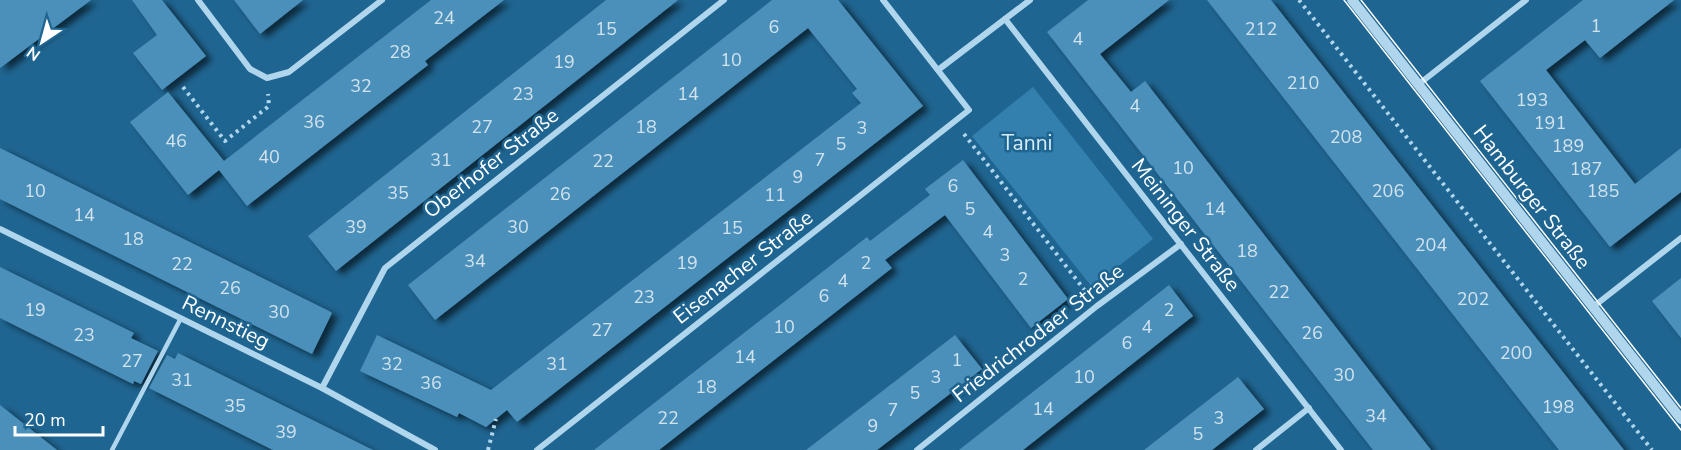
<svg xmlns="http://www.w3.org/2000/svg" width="1681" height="450" font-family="'Nunito Sans',sans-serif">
	<defs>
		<filter id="shadow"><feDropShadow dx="6" dy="4" stdDeviation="3" flood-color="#0009"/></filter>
	</defs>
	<rect width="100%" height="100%" fill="#1f6591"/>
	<!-- green -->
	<path fill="#3380af" d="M1033 87 1153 239 1092 287 972 136Z"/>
	<!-- building -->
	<g fill="#4c90ba" filter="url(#shadow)">
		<path d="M0 0H91L0 68Z"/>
		<path d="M132 0H162L206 56 162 90 133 53 157 35Z"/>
		<path d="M234 0H303L260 34Z"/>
		<path d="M431 0H504L425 61 428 65 247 206 219 170 188 195 130 122 168 92 224 161Z"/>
		<path d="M606 0H678L336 271 308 236Z"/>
		<path d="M772 0H838L923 106 517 422 507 410 486 427 459 413 457 417 360 371 377 335 491 390 861 103 852 93 857 89 808 28 435 320 408 285Z"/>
		<path d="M1088 0H1169L1100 54 1131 92 1145 81 1431 450H1373L1047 32Z"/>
		<path d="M1207 0H1271L1624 450H1559Z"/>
		<path d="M1583 0H1674L1600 58 1585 40 1546 70 1635 184 1681 148V192L1610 247 1480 81Z"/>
		<path d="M0 148 329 311 332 313 312 354 0 199Z"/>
		<path d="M963 160 1068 299 1031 328 945 215 885 260 892 268 659 450H594L867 237 870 241 930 195 925 189Z"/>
		<path d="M0 267 134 333 131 338 158 351 141 384 134 381 133 384 0 318Z"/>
		<path d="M1681 278V338L1652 301Z"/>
		<path d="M1169 285 1193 316 1023 450H959Z"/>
		<path d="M955 335 982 369 907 427 877 450H806Z"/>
		<path d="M178 353 258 393 373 450H273L149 388 167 355 175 359Z"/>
		<path d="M1238 377 1264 409 1212 450H1144Z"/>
		<path d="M0 405 57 450H0Z"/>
	</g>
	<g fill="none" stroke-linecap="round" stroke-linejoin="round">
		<!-- path -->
		<g stroke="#b0d6ed" stroke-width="4" stroke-dasharray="3 4.5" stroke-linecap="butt">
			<path d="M1299 0 1652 450"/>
			<path d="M183 87 225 141 269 106 268 94"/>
			<path d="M964 134 1086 292"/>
			<path d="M488 450 496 419"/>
		</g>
		<!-- service -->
		<path stroke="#b0d6ed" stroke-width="4.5" d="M112 450 181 318"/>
		<!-- minor -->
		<g stroke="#b0d6ed" stroke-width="6">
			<path d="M198 0 250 69 267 78 289 72 382 0"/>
			<path d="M1005 19 1341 450"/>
			<path d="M938 70 1030 0"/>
			<path d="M1419 84 1526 0"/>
			<path d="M0 229 322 388 435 450"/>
			<path d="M1593 307 1681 238"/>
			<path d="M322 388 385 268 724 0"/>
			<path d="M537 450 969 110 883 0"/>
			<path d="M917 450 1097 306 1181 244"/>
			<path d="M1256 450 1309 408"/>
		</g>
		<!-- tertiary -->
		<path stroke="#b0d6ed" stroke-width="10" d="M1352 0 1681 419"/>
		<!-- tram -->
		<g stroke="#fff" stroke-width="1.5">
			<path d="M1344 0 1681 430"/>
			<path d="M1361 0 1681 408"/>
		</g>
	</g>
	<g text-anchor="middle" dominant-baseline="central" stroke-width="5" stroke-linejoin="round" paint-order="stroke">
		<!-- number labels -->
		<g font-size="18" fill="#d2e3ee">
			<text x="444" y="18">24</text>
			<text x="1596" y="26">1</text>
			<text x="774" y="27">6</text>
			<text x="606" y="29">15</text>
			<text x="1261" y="29">212</text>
			<text x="1078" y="39">4</text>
			<text x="400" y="52">28</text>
			<text x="731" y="60">10</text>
			<text x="564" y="62">19</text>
			<text x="1303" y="83">210</text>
			<text x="361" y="86">32</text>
			<text x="523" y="94">23</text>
			<text x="688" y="94">14</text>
			<text x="1532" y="100">193</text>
			<text x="1135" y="106">4</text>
			<text x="314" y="122">36</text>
			<text x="1550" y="123">191</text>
			<text x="482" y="127">27</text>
			<text x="646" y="127">18</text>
			<text x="862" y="128">3</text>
			<text x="1346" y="137">208</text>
			<text x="176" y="141">46</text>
			<text x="841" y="144">5</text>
			<text x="1568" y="146">189</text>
			<text x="269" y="157">40</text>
			<text x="441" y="160">31</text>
			<text x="820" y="160">7</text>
			<text x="603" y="161">22</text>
			<text x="1183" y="168">10</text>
			<text x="1586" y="169">187</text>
			<text x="798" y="177">9</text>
			<text x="953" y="186">6</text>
			<text x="35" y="191">10</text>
			<text x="1388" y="191">206</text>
			<text x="1603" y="191">185</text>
			<text x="398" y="193">35</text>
			<text x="560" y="194">26</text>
			<text x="775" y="195">11</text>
			<text x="970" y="209">5</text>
			<text x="1215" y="209">14</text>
			<text x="84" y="215">14</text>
			<text x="356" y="227">39</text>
			<text x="518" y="227">30</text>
			<text x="732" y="228">15</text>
			<text x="988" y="232">4</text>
			<text x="133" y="239">18</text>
			<text x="1431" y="245">204</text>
			<text x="1247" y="251">18</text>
			<text x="1005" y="255">3</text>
			<text x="475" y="261">34</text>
			<text x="687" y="263">19</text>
			<text x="866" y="263">2</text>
			<text x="182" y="264">22</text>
			<text x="1023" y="279">2</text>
			<text x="843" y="281">4</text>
			<text x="230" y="288">26</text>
			<text x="1279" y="292">22</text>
			<text x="824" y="296">6</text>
			<text x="644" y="297">23</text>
			<text x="1473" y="299">202</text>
			<text x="35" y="310">19</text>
			<text x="1169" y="310">2</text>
			<text x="279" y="312">30</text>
			<text x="784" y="327">10</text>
			<text x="1147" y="327">4</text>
			<text x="602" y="330">27</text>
			<text x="1312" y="333">26</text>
			<text x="84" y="335">23</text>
			<text x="1127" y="343">6</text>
			<text x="1516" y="353">200</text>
			<text x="745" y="357">14</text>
			<text x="957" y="360">1</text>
			<text x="132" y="361">27</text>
			<text x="392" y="364">32</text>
			<text x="557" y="364">31</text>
			<text x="1344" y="375">30</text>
			<text x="936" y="377">3</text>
			<text x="1084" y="377">10</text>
			<text x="182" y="380">31</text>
			<text x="431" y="383">36</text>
			<text x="706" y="387">18</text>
			<text x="915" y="393">5</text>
			<text x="235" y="406">35</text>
			<text x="1558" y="407">198</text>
			<text x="1043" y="409">14</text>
			<text x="893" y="410">7</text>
			<text x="1376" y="416">34</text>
			<text x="668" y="418">22</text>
			<text x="1219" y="418">3</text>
			<text x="873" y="426">9</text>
			<text x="286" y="432">39</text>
			<text x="1198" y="434">5</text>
		</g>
		<!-- park labels -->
		<g font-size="21" fill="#d6ecfa" stroke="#1f6591">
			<text x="1027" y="143">Tanni</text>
		</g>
		<!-- street labels -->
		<g font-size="21" fill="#fff" stroke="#1f6591">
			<text transform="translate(491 163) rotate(-38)">Oberhofer Straße</text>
			<text transform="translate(1532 197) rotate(52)">Hamburger Straße</text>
			<text transform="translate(1186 225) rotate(52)">Meininger Straße</text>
			<text transform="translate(743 267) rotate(-38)">Eisenacher Straße</text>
			<text transform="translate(226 322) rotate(26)">Rennstieg</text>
			<text transform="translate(1038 333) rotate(-38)">Friedrichrodaer Straße</text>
		</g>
	</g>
	<!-- north arrow -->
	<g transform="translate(42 42) rotate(216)" stroke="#1f6591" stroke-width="4.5" paint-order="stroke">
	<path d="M0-4.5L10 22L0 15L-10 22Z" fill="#ffffff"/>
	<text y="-9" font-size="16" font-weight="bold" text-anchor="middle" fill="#ffffff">N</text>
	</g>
	<!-- scale -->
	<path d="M15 426v9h88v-9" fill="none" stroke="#ffffff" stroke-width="3"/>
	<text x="24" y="426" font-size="18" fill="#ffffff" stroke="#1f6591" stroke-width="4.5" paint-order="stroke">20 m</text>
</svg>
